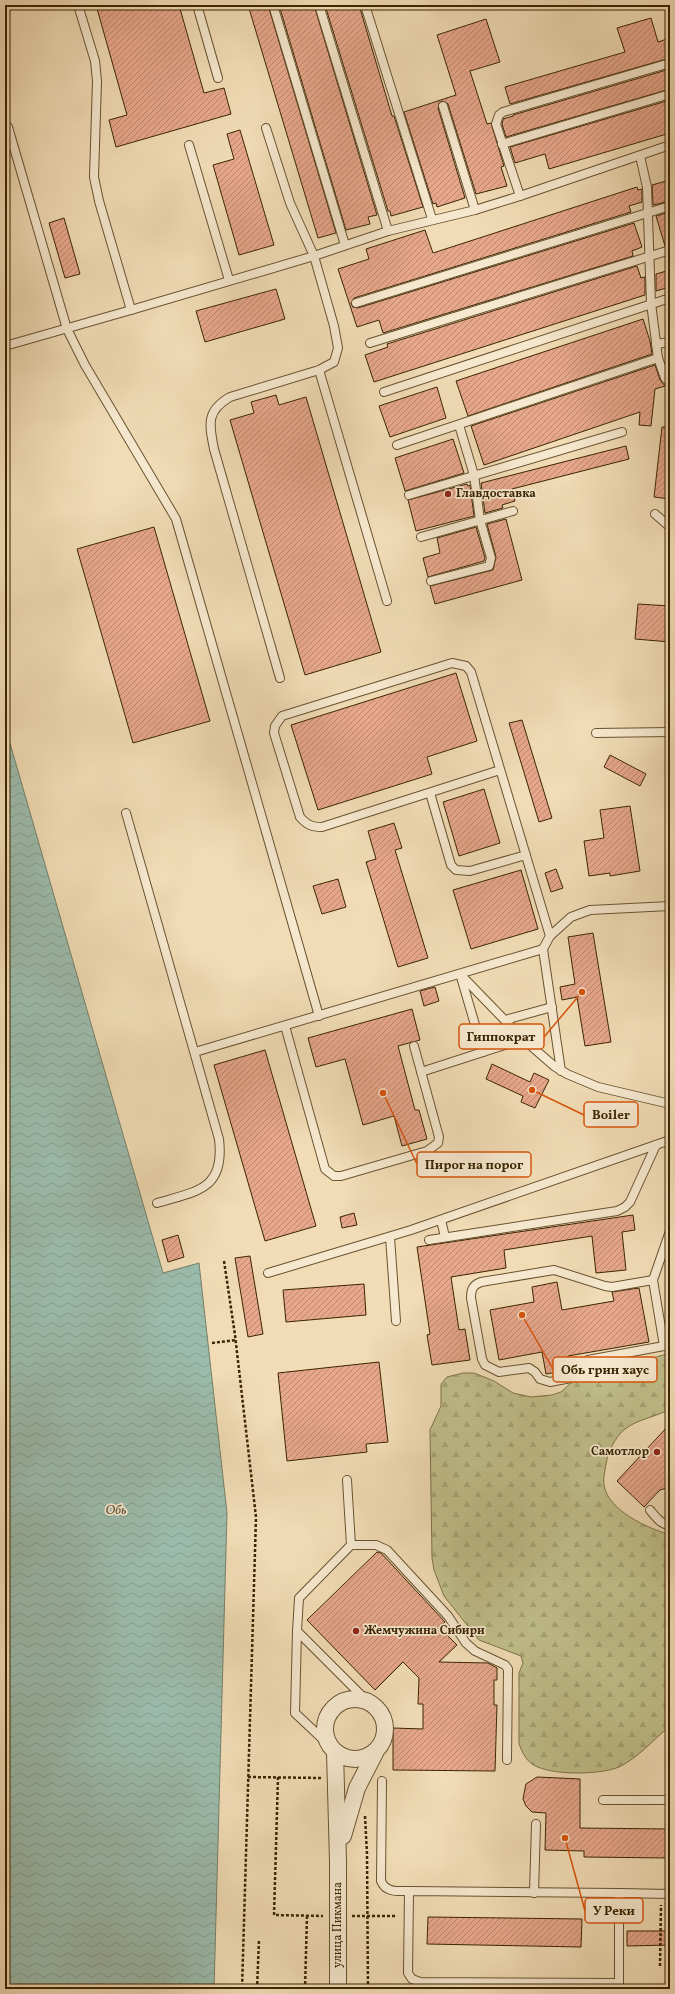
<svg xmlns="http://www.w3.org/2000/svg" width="675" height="1994" font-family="Vollkorn,serif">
	<defs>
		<pattern id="forest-firs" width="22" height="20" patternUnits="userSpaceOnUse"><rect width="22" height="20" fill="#c0bf8a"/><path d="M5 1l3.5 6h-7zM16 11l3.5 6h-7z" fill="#a6a475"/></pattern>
		<pattern id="water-waves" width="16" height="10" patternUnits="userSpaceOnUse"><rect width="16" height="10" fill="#9bbcad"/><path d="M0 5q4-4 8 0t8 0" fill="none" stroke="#86a193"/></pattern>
		<pattern id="building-hatch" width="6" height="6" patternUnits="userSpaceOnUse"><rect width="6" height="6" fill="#e7a78b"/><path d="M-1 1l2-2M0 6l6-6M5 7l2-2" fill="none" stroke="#bc886f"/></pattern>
	</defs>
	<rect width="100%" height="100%" fill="#f1dcb5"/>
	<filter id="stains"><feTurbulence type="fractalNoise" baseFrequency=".005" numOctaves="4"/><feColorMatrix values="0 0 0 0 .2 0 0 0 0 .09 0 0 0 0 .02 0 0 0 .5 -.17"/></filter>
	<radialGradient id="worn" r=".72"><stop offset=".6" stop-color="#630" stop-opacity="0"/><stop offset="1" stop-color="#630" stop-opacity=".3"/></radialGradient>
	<!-- forest -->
	<path fill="url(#forest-firs)" stroke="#7e7246" d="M670 1353V1409C656 1417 638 1419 625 1429 615 1437 608 1452 606 1464 605 1471 603 1478 604 1485 608 1511 648 1528 670 1535V1726C654 1739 638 1758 619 1767 600 1775 550 1776 532 1764 525 1759 522 1751 519 1744V1673L523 1663 521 1656 479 1640 444 1596 434 1570 432 1558 430 1430 441 1406V1384L447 1377 463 1373H474L494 1381 513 1393 531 1397 552 1395 561 1392 572 1382 596 1369 613 1364H633Z"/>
	<!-- water -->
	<path fill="url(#water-waves)" stroke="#758069" d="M5 726 163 1273 199 1263 227 1513 214 1989H5Z"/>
	<!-- building -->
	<g fill="url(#building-hatch)" stroke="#3b2503">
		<path d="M96 5H179L204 93 224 88 231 114 116 147 109 120 127 115Z"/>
		<path d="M248 5H268L336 233 318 238Z"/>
		<path d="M279 5H314L377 215 368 217 370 224 346 230Z"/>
		<path d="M325 5H359L392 116H394L423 207 391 216 390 211H388Z"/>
		<path d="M651 18 658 42 670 38V58L510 104 505 87 625 52 617 28Z"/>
		<path d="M486 19 500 62 470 71 487 124 491 123 504 166 501 167 507 186 476 194 448 104 442 101 439 103 438 108 465 198 437 207 436 203 433 204 404 112 456 95 437 35Z"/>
		<path d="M670 69V89L506 137 502 124 503 119 513 116V115Z"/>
		<path d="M670 100V133L549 169 545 154 515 163 510 147Z"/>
		<path d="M240 130 274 245 239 255 213 165 234 159 227 134Z"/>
		<path d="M670 180V201L653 205 652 185Z"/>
		<path d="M637 187 638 190 642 189V202L629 206 631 212 354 298 351 304 353 307 358 308 634 223 642 247 632 251 633 256 383 333 379 320 357 327 338 269 369 259 366 249 425 230 433 253Z"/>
		<path d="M670 212V245L665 246 656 216Z"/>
		<path d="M64 218 80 274 65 278 49 223Z"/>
		<path d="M637 266 641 278 645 277V295L374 382 365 355 388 347 387 344Z"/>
		<path d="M670 270V287L656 291V274Z"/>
		<path d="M276 289 285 319 205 342 196 311Z"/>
		<path d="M643 319 650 341 652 354 468 416 456 381Z"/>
		<path d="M655 365 660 380 665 386 655 389 651 426 639 425 640 412 484 465 471 426Z"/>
		<path d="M437 387 446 418 390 437 379 406Z"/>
		<path d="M276 395 279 405 306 397 381 652 305 675 230 420 254 413 251 402Z"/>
		<path d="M662 427 670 428V499L654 497Z"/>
		<path d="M453 439 464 473 405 491 395 458Z"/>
		<path d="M626 446 629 459 512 489 515 501 502 505 503 508 485 513 481 483Z"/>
		<path d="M467 484 468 486 470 485 474 516 416 531 408 500Z"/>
		<path d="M506 519 522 580 435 604 430 586 493 570 496 557 487 524Z"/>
		<path d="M154 527 210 721 133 743 77 549Z"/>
		<path d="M476 527 485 558 484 561 428 577 423 558 440 553 437 538Z"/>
		<path d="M638 604 670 606V642L635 639Z"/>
		<path d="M456 673 477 741 427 757 432 774 318 810 291 725Z"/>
		<path d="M522 720 552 818 539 822 509 723Z"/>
		<path d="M610 755 646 774 640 786 604 767Z"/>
		<path d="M484 789 500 843 459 856 443 802Z"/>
		<path d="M630 806 640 871 610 876V873L589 876 584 841 604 838 600 810Z"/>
		<path d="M394 823 402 848 395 850 428 958 398 967 366 862 376 859 368 831Z"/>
		<path d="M556 869 563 888 551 892 545 873Z"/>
		<path d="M521 870 538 929 471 949 453 890Z"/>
		<path d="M338 879 346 907 322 914 313 886Z"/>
		<path d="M593 933 611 1042 585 1046 577 997 562 1000 560 987 575 984 568 937Z"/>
		<path d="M435 987 439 1001 424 1006 420 991Z"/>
		<path d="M412 1009 420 1040 398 1046 415 1110H419L427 1139 402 1146 394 1116 363 1125 345 1059 316 1067 308 1038Z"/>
		<path d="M265 1050 316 1226 265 1241 214 1065Z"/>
		<path d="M492 1064 530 1082 534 1073 549 1080 535 1108 521 1102 523 1096 486 1079Z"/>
		<path d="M354 1213 357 1225 342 1228 340 1217Z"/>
		<path d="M633 1215 635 1230 622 1232 626 1270 596 1273 592 1236 504 1250 506 1268 451 1277 459 1330 465 1329 470 1360 432 1365 427 1335 430 1334 417 1247Z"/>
		<path d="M178 1235 184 1257 168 1262 162 1240Z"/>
		<path d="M250 1256 263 1334 248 1337 235 1258Z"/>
		<path d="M557 1282 562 1310 614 1301 612 1292 639 1288 649 1342 568 1356 570 1370 546 1374 542 1352 499 1360 490 1310 534 1302 532 1287Z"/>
		<path d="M364 1284 366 1315 286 1322 283 1290Z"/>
		<path d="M379 1362 388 1442 366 1444 367 1452 287 1461 278 1373Z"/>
		<path d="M670 1424V1487L660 1490 644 1507 617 1481Z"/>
		<path d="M377 1552 381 1553 445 1622 439 1627 457 1645 439 1662 488 1663 497 1668V1680H494V1705H497L495 1771 393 1770V1728L423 1729V1704H418L419 1678 403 1662 375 1690 307 1620Z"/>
		<path d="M537 1777 580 1779V1828L670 1829V1858L584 1857V1851L545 1850 546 1813 532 1812 526 1806 523 1799 526 1784Z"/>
		<path d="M428 1917 582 1919 581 1947 427 1944Z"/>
		<path d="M627 1931H670V1945L627 1946Z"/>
	</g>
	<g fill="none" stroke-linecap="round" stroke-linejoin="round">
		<defs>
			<g id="lane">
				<path d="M78 5 95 61 97 81 94 177 99 201 131 310 314 256 388 231 475 210 520 196 670 145"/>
				<path d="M197 5 218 78"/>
				<path d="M273 5 345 245"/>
				<path d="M319 5 388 231"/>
				<path d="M365 5 432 219"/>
				<path d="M443 106 475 210"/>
				<path d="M8 127 67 329 85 365 176 519 319 1016"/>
				<path d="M266 128 290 203 314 256 334 326 338 348 334 362 319 370 230 397C206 411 209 424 214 449L280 678"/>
				<path d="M502 144 670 94"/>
				<path d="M189 145 229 280"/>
				<path d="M520 196 496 124 499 115 503 112 670 63"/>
				<path d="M356 303 670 206"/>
				<path d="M370 343 670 250"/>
				<path d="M656 344 670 342"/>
				<path d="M5 346 131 310"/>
				<path d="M658 358 665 378 670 383"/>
				<path d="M319 370 387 601"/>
				<path d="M384 392 670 298"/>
				<path d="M397 445 658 358 651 303 647 187 640 156"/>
				<path d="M409 495 622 432"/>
				<path d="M655 514 670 527"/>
				<path d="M421 537 513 511"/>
				<path d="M431 581 489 566 491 558 480 520 474 475 459 425"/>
				<path d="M596 733 670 732"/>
				<path d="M500 770 322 827C312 827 307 825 300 817L274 733 275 726 282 716 452 663 466 666 471 672 550 936 543 949 561 1071"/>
				<path d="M430 793 451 865 456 870 470 871 526 855"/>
				<path d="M126 813 219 1139C225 1190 197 1191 157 1203"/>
				<path d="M550 936 571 917 590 910 670 906"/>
				<path d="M460 974 523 1039 554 1066 567 1074 598 1087 670 1104"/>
				<path d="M461 977 483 1052"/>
				<path d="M505 1020 552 1007"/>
				<path d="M285 1026 325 1169 334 1176H341L427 1151 438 1143 439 1137 414 1046"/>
				<path d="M195 1052 543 949"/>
				<path d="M421 1072 523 1039"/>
				<path d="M441 1220 445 1237"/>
				<path d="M670 1231 653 1280 664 1346 670 1345"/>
				<path d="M390 1237 396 1321"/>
				<path d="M429 1240 617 1211 625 1207 630 1202 656 1145"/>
				<path d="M268 1273 411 1230 670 1140"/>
				<path d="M653 1280 612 1287 605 1286 554 1270 481 1282C473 1285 471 1289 471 1298L482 1359 485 1365 499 1372 529 1368 535 1372 540 1379 550 1382 571 1378 588 1360 664 1346"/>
				<path d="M347 1480 351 1545 299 1598 297 1631 367 1701"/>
				<path d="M650 1510C655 1516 661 1525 670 1525"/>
				<path d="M351 1545H376L387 1550 448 1616 466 1643 475 1651 505 1665 508 1669 507 1760"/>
				<path d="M297 1631 295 1713 329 1745"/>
				<path d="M382 1781 381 1881C386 1893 398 1891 409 1891"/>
				<path d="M603 1800H670"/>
				<path d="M534 1893 536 1824"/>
				<path d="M619 1983 420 1982 412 1979 408 1973 409 1891 619 1893"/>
				<path d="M619 1989V1893L670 1894"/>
				<path d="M670 1989V1971"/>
			</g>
			<g id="street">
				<circle cx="355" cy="1729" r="30"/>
				<path d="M335 1752 338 1862V1989"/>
				<path d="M343 1836 357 1788 375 1753"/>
			</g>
		</defs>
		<!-- lane casing -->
		<use href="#lane" stroke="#685330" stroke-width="10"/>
		<!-- street casing -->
		<use href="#street" stroke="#685330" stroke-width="18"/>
		<!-- path -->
		<g stroke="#3b2503" stroke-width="2.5" stroke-dasharray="3 2" stroke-linecap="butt">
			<path d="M224 1261 235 1335 256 1517 242 1989"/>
			<path d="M212 1343 236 1340"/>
			<path d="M248 1777 322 1778"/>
			<path d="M278 1777 274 1915 323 1916"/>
			<path d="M365 1816 367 1854 368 1989"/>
			<path d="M352 1916H397"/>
			<path d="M660 1966 661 1905"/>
			<path d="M257 1989 259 1940"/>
			<path d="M305 1989 307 1916"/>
		</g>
		<!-- lane -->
		<use href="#lane" stroke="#f6e8cf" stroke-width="8"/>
		<!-- street -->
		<use href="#street" stroke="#f6e8cf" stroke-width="16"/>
	</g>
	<!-- markers -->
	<g fill="#8f2418" stroke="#f6e8cf" stroke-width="1.5">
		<circle cx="448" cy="494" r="4"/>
		<circle cx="657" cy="1452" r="4"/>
		<circle cx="356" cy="1631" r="4"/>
	</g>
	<g text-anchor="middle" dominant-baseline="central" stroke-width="3.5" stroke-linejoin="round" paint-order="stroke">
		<!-- poi labels -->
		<g font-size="12" font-weight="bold" fill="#3b2503" stroke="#f6e8cf" text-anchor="start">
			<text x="456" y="494">Главдоставка</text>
			<text x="649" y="1452" text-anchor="end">Самотлор</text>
			<text x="364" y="1631">Жемчужина Сибири</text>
		</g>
		<!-- street labels -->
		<g font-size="12" fill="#3b2503" stroke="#f6e8cf">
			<text transform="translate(338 1925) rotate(-90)">улица Пикмана</text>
		</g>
		<!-- water labels -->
		<g font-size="13" font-style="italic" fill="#534b2e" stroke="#f6e8cf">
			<text x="116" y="1511">Обь</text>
		</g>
	</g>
	<!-- callouts -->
	<path fill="none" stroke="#d7540b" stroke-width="1.5" d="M582 992L544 1037M532 1090L584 1115M383 1093L417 1164M522 1315L553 1369M565 1838L585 1911"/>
	<g fill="#d7540b" stroke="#f6e8cf" stroke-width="1.5">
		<circle cx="582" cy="992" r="4"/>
		<circle cx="532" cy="1090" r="4"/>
		<circle cx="383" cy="1093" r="4"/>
		<circle cx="522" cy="1315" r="4"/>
		<circle cx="565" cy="1838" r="4"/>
	</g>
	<g fill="#f6e8cf" stroke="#d7540b" stroke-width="1.5">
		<rect x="459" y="1024" width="85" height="25" rx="4"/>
		<rect x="584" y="1102" width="54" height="25" rx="4"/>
		<rect x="417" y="1152" width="114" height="25" rx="4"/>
		<rect x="553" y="1357" width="104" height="25" rx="4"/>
		<rect x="585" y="1898" width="58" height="25" rx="4"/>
	</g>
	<g font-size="13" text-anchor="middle" font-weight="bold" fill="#3b2503">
		<text x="501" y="1041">Гиппократ</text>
		<text x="611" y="1119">Boiler</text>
		<text x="474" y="1169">Пирог на порог</text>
		<text x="605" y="1374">Обь грин хаус</text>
		<text x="614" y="1915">У Реки</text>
	</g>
	<!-- margin -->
	<rect width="675" height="1994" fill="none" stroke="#f1dcb5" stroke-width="20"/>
	<rect x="6" y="6" width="663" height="1982" fill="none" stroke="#3b2503" stroke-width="2"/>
	<rect x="10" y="10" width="655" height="1974" fill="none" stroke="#3b2503"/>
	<rect width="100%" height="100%" filter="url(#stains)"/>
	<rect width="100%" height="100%" fill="url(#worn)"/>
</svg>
